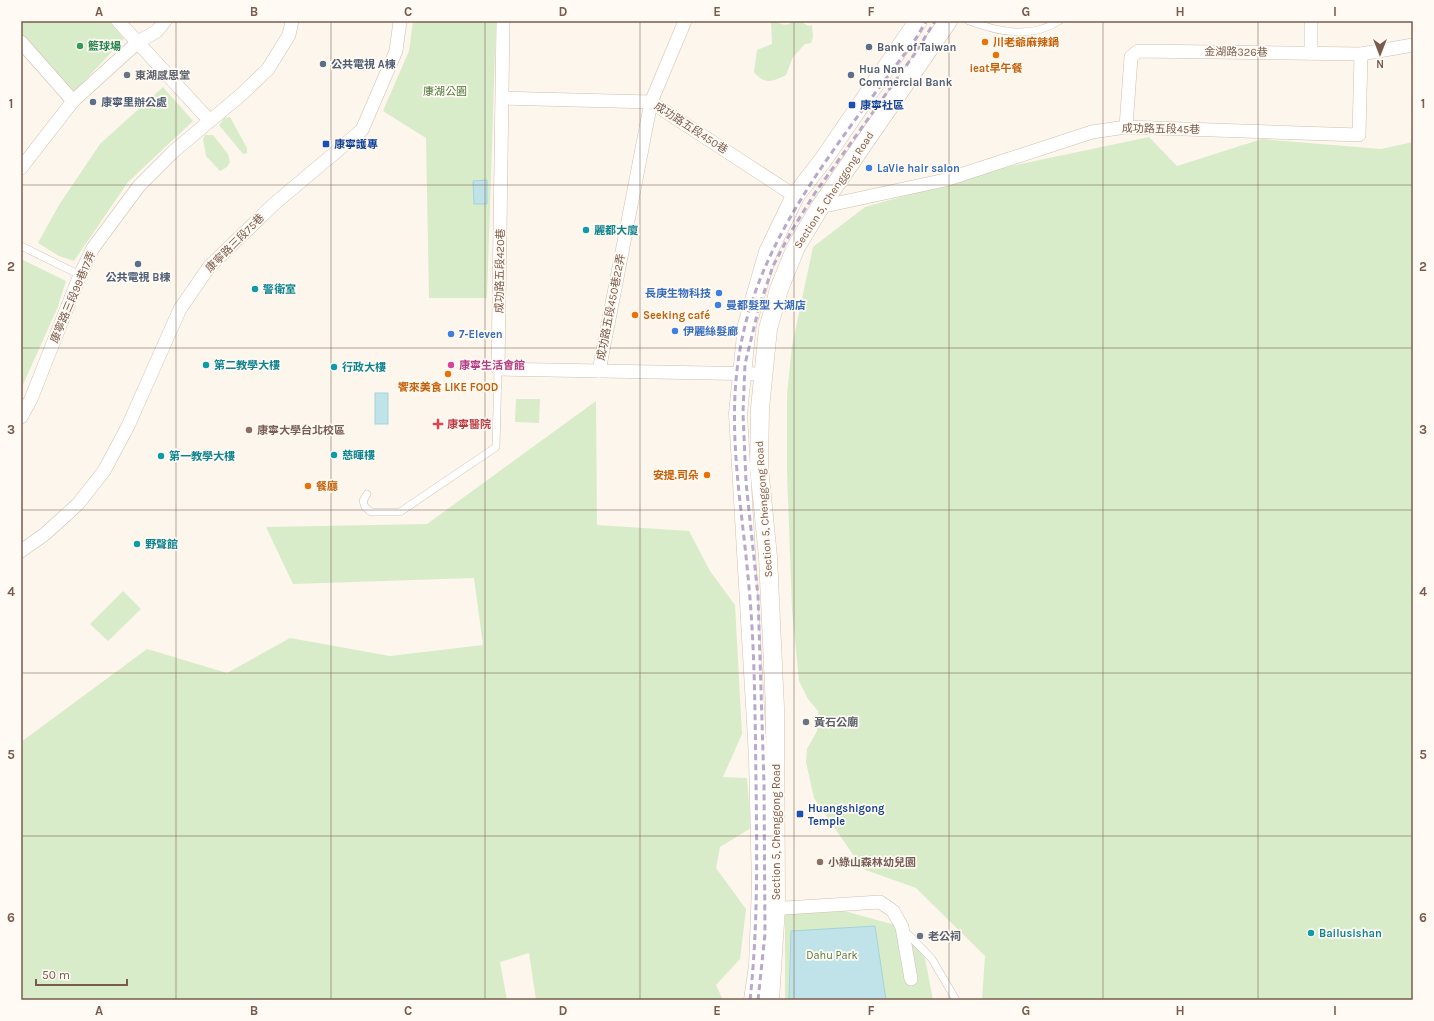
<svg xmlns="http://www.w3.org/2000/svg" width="1434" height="1021" font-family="Karla,'Noto Sans TC',sans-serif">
	<rect width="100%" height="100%" fill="#fdf6ec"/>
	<!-- green -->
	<g fill="#d8ecc9">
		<path d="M21 21H109L124 39 74 92 21 34Z"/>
		<path d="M413 21H496L487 298H429L426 138 383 111 409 51Z"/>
		<path d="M775 21C782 25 787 27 793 21H800L808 26 812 25 813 37 811 43 805 44 793 57 786 75C773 81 765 86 754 72 755 64 756 58 757 50L772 44 771 22Z"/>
		<path d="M163 87 193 121 128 182 74 261 59 256 38 243 59 205 100 144Z"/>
		<path d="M230 117 247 148V153L243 154 219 125 224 118Z"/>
		<path d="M205 135H213L228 154 230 162 227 167 220 171 206 156 203 139Z"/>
		<path d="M1149 137 1177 166 1262 139 1381 149 1413 142V1000H982L985 956 916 888 863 869 814 798 806 762 807 749 817 731 818 711 808 699 799 681 792 610 787 472V394L792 346 813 247 865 207 1011 166Z"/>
		<path d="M21 259 66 281 57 309 21 389Z"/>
		<path d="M516 399H540L539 423 515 422Z"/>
		<path d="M596 401 597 525 689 531 710 571 735 605 742 734 723 777 747 778 751 828 720 847 716 868 746 909 740 959 716 985 723 1000H536L529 953 500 962 507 1000H21V742L147 649 227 673 290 638 390 656 483 645 474 578 293 584 266 527 427 524Z"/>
		<path d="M123 591 141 609 108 641 90 624Z"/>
		<path d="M837 909 899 926 925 958 933 1000H785V911Z"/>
	</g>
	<!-- water -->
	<g fill="#bfe3e8" stroke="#a5d3da">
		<path d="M487 180V204H474L473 181Z"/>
		<rect x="375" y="393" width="13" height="31"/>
		<path d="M875 926 886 1000H789L791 931Z"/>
	</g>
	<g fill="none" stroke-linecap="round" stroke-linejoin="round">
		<defs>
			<g id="service">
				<path d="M969 21C999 32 1031 39 1059 21"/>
				<path d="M21 246 80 275"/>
				<path d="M367 494 363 501 365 507 371 512H400L496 447 498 369"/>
				<path d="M904 930 932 959 956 1000"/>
			</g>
			<g id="minor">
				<path d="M118 21 209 120"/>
				<path d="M503 21 498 369 763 374"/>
				<path d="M21 42 73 101"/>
				<path d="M1311 53V21"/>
				<path d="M503 98 651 102 795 196"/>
				<path d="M1126 127 1131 57 1138 51 1361 54 1413 45"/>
				<path d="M21 168 73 101 138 42 157 31 165 21"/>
				<path d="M820 207 945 180 1092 132 1126 127 1359 135 1361 54"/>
				<path d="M599 371 651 102 685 21"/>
				<path d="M21 417 31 399 80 275 93 248 139 186 174 151 242 94 268 69 289 35 292 21"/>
				<path d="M21 551 45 534 78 504 104 471 128 426 180 309 209 267 274 204 362 130 396 51 400 21"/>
				<path d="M769 909 880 902 893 911 902 927 911 979"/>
			</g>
			<g id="secondary">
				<path d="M753 1000 758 966 761 886 758 757 738 414 747 325 768 252 795 196 823 160 918 21"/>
				<path d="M770 1000 776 908 775 708 768 557 759 467 760 408 768 329 779 289 796 247 820 207 948 21"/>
			</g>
		</defs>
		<!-- service casing -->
		<use href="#service" stroke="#d1beb0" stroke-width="8"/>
		<!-- minor casing -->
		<use href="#minor" stroke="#d1beb0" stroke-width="14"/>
		<!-- secondary casing -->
		<use href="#secondary" stroke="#d6c0b0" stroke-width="19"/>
		<!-- service -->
		<use href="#service" stroke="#fff" stroke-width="7"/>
		<!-- minor -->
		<use href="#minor" stroke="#fff" stroke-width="13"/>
		<!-- secondary -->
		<use href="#secondary" stroke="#fff" stroke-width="18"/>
		<!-- rail -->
		<g stroke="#b9a8c9" stroke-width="3" stroke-dasharray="6 4" stroke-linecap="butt">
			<path d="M750 1000C758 927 757 854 756 781 755 716 755 652 749 587 740 482 718 393 756 290 789 199 860 115 917 37L926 21"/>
			<path d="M758 1000 765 934 764 784 758 596 746 482 743 413 745 364 759 307 773 266 792 230 815 193 916 52 935 21"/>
		</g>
	</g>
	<!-- grid -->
	<path fill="none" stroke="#7a5c4d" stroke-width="1" stroke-opacity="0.55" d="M176 21V1000M331 21V1000M485 21V1000M640 21V1000M794 21V1000M949 21V1000M1103 21V1000M1258 21V1000M21 185H1413M21 348H1413M21 510H1413M21 673H1413M21 836H1413"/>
	<!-- markers -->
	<g fill="#e8710a" stroke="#fffaf3" stroke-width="1.5">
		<circle cx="985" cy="42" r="4"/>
		<circle cx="996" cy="55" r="4"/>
		<circle cx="635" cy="315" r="4"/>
		<circle cx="448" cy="374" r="4"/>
		<circle cx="707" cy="475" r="4"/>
		<circle cx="308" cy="486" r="4"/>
	</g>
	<circle fill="#2e9e5b" stroke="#fffaf3" stroke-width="1.5" cx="80" cy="46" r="4"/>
	<g fill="#5c6f8a" stroke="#fffaf3" stroke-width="1.5">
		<circle cx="869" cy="47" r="4"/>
		<circle cx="323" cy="64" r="4"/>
		<circle cx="851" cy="75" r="4"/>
		<circle cx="93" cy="102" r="4"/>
		<circle cx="138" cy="264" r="4"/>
	</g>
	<g fill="#6b7280" stroke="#fffaf3" stroke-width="1.5">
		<circle cx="127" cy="75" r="4"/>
		<circle cx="806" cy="722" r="4"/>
		<circle cx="920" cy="936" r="4"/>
	</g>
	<g fill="#1a4fb4" stroke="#fffaf3" stroke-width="1.5">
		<rect x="848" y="101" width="8" height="8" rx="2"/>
		<rect x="322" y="140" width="8" height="8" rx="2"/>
		<rect x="796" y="810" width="8" height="8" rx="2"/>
	</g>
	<g fill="#3f7fe0" stroke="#fffaf3" stroke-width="1.5">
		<circle cx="869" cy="168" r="4"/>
		<circle cx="719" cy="293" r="4"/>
		<circle cx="718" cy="305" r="4"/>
		<circle cx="675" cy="331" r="4"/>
		<circle cx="451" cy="334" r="4"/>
	</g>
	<g fill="#0f9aa8" stroke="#fffaf3" stroke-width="1.5">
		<circle cx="586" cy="230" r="4"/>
		<circle cx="255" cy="289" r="4"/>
		<circle cx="206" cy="365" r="4"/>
		<circle cx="334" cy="367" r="4"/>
		<circle cx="334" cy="455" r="4"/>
		<circle cx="161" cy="456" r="4"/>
		<circle cx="137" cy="544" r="4"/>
		<circle cx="1311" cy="933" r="4"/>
	</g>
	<circle fill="#d1479c" stroke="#fffaf3" stroke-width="1.5" cx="451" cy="365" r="4"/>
	<path fill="#e0444e" stroke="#fffaf3" stroke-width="1.5" d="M436 418h4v4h4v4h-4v4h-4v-4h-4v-4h4z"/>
	<g fill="#8d6e63" stroke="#fffaf3" stroke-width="1.5">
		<circle cx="249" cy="430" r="4"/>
		<circle cx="820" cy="862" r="4"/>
	</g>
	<g text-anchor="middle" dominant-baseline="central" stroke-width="3.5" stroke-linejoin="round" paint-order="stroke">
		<!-- food labels -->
		<g font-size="11" font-weight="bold" fill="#c56008" stroke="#fffaf3" text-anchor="start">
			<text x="993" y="42">川老爺麻辣鍋</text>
			<text x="996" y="68" text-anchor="middle">ieat早午餐</text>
			<text x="643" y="315">Seeking café</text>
			<text x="448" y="387" text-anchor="middle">饗來美食 LIKE FOOD</text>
			<text x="699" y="475" text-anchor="end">安提.司朵</text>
			<text x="316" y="486">餐廳</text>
		</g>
		<!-- leisure labels -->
		<g font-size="11" font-weight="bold" fill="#27864d" stroke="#fffaf3" text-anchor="start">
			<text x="88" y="46">籃球場</text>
		</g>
		<!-- service labels -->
		<g font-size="11" font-weight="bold" fill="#4e5e75" stroke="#fffaf3" text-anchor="start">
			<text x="877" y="47">Bank of Taiwan</text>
			<text x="331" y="64">公共電視 A棟</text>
			<text x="859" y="69">Hua Nan<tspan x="859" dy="13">Commercial Bank</tspan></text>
			<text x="101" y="102">康寧里辦公處</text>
			<text x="138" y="277" text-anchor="middle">公共電視 B棟</text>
		</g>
		<!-- street labels -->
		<g font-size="11" fill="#7a5c4d" stroke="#fffaf3">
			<text transform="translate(1236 52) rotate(1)">金湖路326巷</text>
			<text transform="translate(691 128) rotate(33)">成功路五段450巷</text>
			<text transform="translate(1161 129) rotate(1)">成功路五段45巷</text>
			<text transform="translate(834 190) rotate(-57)">Section 5, Chenggong Road</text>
			<text transform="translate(235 243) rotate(-45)">康寧路三段75巷</text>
			<text transform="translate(500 271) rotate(-89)">成功路五段420巷</text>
			<text transform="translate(73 297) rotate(-67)">康寧路三段99巷17弄</text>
			<text transform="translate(611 307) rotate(-79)">成功路五段450巷22弄</text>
			<text transform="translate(764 509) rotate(-94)">Section 5, Chenggong Road</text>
			<text transform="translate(776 832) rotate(-90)">Section 5, Chenggong Road</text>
		</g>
		<!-- worship labels -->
		<g font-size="11" font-weight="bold" fill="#5b616d" stroke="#fffaf3" text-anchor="start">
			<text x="135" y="75">東湖感恩堂</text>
			<text x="814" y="722">黃石公廟</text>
			<text x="928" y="936">老公祠</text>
		</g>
		<!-- park labels -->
		<g font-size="11" fill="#537a41" stroke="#fffaf3">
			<text x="445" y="91">康湖公園</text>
			<text x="832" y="955">Dahu Park</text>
		</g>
		<!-- transit labels -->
		<g font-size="11" font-weight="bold" fill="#164399" stroke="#fffaf3" text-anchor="start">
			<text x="860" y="105">康寧社區</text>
			<text x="334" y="144">康寧護專</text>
			<text x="808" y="808">Huangshigong<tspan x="808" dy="13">Temple</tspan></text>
		</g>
		<!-- shop labels -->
		<g font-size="11" font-weight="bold" fill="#366cbe" stroke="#fffaf3" text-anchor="start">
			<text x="877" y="168">LaVie hair salon</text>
			<text x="711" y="293" text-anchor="end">長庚生物科技</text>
			<text x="726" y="305">曼都髮型 大湖店</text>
			<text x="683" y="331">伊麗絲髮廊</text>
			<text x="459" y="334">7-Eleven</text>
		</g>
		<!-- culture labels -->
		<g font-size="11" font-weight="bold" fill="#0d838f" stroke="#fffaf3" text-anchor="start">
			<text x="594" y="230">麗都大廈</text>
			<text x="263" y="289">警衛室</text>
			<text x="214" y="365">第二教學大樓</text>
			<text x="342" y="367">行政大樓</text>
			<text x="342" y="455">慈暉樓</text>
			<text x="169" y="456">第一教學大樓</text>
			<text x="145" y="544">野聲館</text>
			<text x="1319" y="933">Bailusishan</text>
		</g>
		<!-- hotel labels -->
		<g font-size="11" font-weight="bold" fill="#b23c85" stroke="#fffaf3" text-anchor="start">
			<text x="459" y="365">康寧生活會館</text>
		</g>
		<!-- health labels -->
		<g font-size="11" font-weight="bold" fill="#be3a42" stroke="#fffaf3" text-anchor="start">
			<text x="447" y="424">康寧醫院</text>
		</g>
		<!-- education labels -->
		<g font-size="11" font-weight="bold" fill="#785e54" stroke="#fffaf3" text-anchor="start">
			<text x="257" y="430">康寧大學台北校區</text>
			<text x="828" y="862">小綠山森林幼兒園</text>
		</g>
	</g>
	<!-- border -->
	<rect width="1434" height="1021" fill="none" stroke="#fffaf3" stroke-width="44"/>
	<!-- north arrow -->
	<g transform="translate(1380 54) rotate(180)" stroke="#fffaf3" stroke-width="3" paint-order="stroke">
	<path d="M0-3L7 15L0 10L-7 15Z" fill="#7a5c4d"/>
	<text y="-6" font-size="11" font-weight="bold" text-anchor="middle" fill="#7a5c4d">N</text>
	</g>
	<!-- scale -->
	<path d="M36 979v6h91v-6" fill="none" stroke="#7a5c4d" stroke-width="2"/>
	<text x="42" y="979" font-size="12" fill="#7a5c4d" stroke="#fffaf3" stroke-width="3" paint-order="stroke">50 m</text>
	<rect x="22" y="22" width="1390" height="977" fill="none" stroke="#7a5c4d" stroke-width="1.5"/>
	<g font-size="13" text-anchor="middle" font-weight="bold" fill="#7a5c4d">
		<text x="99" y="16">A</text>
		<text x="254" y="16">B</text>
		<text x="408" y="16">C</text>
		<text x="563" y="16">D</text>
		<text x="717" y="16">E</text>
		<text x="871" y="16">F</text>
		<text x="1026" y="16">G</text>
		<text x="1180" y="16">H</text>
		<text x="1335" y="16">I</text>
		<text x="11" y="108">1</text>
		<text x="1423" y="108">1</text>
		<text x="11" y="271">2</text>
		<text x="1423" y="271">2</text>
		<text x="11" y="434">3</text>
		<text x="1423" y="434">3</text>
		<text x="11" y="596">4</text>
		<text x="1423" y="596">4</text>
		<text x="11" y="759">5</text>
		<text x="1423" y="759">5</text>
		<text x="11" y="922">6</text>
		<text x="1423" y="922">6</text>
		<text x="99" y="1015">A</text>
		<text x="254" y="1015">B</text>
		<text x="408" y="1015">C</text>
		<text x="563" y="1015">D</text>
		<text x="717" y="1015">E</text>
		<text x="871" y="1015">F</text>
		<text x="1026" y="1015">G</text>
		<text x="1180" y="1015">H</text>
		<text x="1335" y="1015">I</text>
	</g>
</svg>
